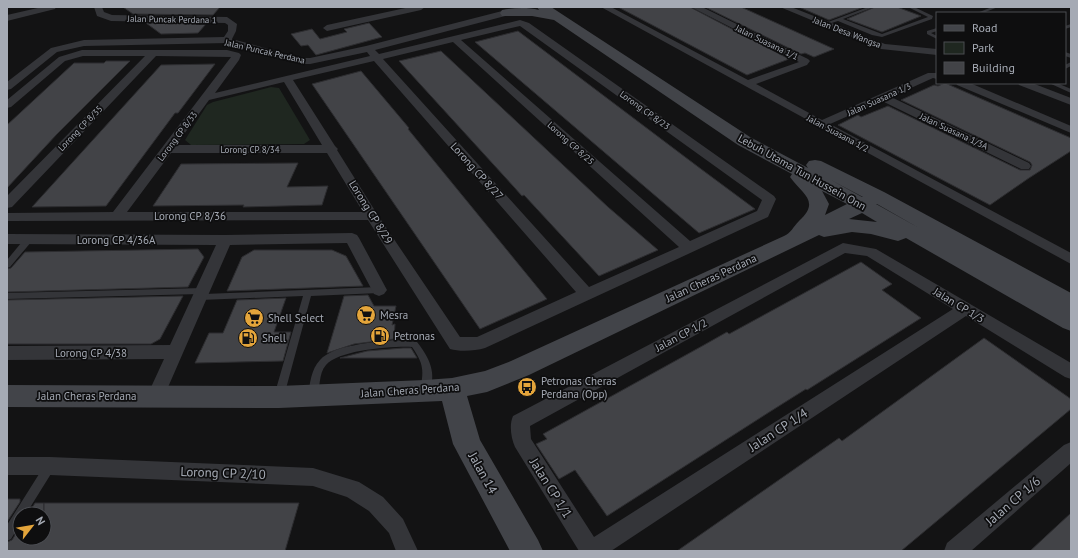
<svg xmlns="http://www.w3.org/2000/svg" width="1078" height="558" font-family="'PT Sans',sans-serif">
	<rect width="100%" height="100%" fill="#131314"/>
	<!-- green -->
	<path fill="#1f2720" d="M271 87 279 88 310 140 304 144 191 145 185 140 207 105 213 102Z"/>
	<!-- building -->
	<g fill="#424347" stroke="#2d2d30">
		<path d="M123 7H220L213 15 133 14Z"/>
		<path d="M618 7H690L789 59 747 75Z"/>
		<path d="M705 7H741L834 49 814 57 805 53 801 54Z"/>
		<path d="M799 7H864L829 20Z"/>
		<path d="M875 7H897L921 16 882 32 847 19Z"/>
		<path d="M146 23 206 24 198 33 161 34Z"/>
		<path d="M369 23 382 37 316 55 308 45 301 46 291 34 312 29 320 39 347 32 344 29Z"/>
		<path d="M518 31 701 169 755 209 699 233 475 42Z"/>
		<path d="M441 51 608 207 658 250 599 276 524 195 522 196 514 187 399 61Z"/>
		<path d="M106 61H130L57 134 7 188V125L74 63H104Z"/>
		<path d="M215 64 178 113H175L106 206 32 207 161 65Z"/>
		<path d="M361 71 409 128 408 129 547 299 480 329 312 84Z"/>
		<path d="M945 83 1071 138V151L1029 178 990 205 838 125 858 115 861 117 888 106 1020 170H1030L1032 165 1030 162 901 100 934 85 938 86Z"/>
		<path d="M298 163 287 187 328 186 322 205 243 207 244 205 153 206 181 164Z"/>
		<path d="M198 249 204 257 188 287 7 292V269L11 268 25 252Z"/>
		<path d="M254 250H332L346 256 363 286 227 291 242 257Z"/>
		<path d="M861 262 892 284 882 290 921 318 807 390 806 389 771 411 607 516 575 470 559 479 536 444 547 439 543 434 704 345 727 332 729 334Z"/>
		<path d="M368 295 374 306H396L392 325 395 324 394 339 354 344 327 353 344 296Z"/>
		<path d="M183 296 160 339 151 344H7V300Z"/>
		<path d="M286 298 274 332H291L283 361 195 363 209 333H223L237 300Z"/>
		<path d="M984 338 1071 399V409L901 551H677L839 438 842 441Z"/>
		<path d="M403 348H411L417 358H340L367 351Z"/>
		<path d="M7 499H20V502L7 522Z"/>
		<path d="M35 503H44V514H28Z"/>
		<path d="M44 503H299L285 551H7V542L12 540 20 527V538H44Z"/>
		<path d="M1071 513V551H1030L1058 525Z"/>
	</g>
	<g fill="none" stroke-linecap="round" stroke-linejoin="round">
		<!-- lane -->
		<g fill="#343539" fill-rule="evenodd">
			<path d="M868 7H874L843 19 882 34 928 17 908 7H914L933 16 932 19 882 37 872 35 838 21 825 25 823 24Z"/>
			<path d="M992 7H998L983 13H977Z"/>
			<path d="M1071 24V27L1065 29V26Z"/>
			<path d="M937 28V31L931 33 937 36V39L927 34V31Z"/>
			<path d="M1065 52 1071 54V58L1065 56Z"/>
			<path d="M1071 62V66L1065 69V65Z"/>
			<path d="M1049 83H1057L1071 89V93Z"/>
			<path d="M29 236 33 239 32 241 10 267 7 268V260L26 237Z"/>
			<path d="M379 287 383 290 379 293 311 296 284 396 282 399 279 400 276 399 274 396 303 296 200 300 197 299 196 297 200 294 7 299V293L203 288 207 291 204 294Z"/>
			<path d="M394 340 417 342C429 357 438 374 428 394L425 395 422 394 420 391C424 371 424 364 412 347 392 346 339 350 326 365 318 374 321 388 316 398L313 399 310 398 308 395C310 384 311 369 320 360 333 345 375 342 394 340Z"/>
			<path d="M50 461 54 463 55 466 54 469 26 514H20V524L11 539 7 541V525L46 463Z"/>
		</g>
		<!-- street -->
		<g fill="#343539" fill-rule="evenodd">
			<path d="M42 7H56L55 9 7 21V15Z"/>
			<path d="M94 7H102L104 12 112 15 227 17 237 24 236 31 232 39 301 58H310L366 46 506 10 509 11 510 13 509 15 375 50 379 54 520 20 529 23 774 196 776 199 768 217 485 348C475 351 460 352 450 349L368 220 7 221V213L113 212 231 57 156 56 12 207 7 208V196L145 56H83L65 61 11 107 7 108V100L59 57 82 50H227L239 53 241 55 239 60 215 93 370 56 367 52 310 64H301L227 43 84 46 57 52 11 89 7 90V82L51 48 84 40 224 37 228 31V25L225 23 111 21 97 16ZM520 26 762 200 757 211 690 241 461 40ZM453 42 679 247 589 287 383 59ZM374 61 576 292 477 337H460L377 214 337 150 338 149 335 146 293 80ZM284 82 322 145H176L209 100ZM171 153H327L363 212H127Z"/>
			<path d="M410 7H425L421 10 327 31 323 28 327 25Z"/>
			<path d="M601 7H611L748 80 799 62 691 7H702L808 59 810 61 807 65 756 84 822 120 928 73H937V79L933 78 891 97 1029 163 1031 166 1029 169H1021L882 101 830 124 1071 253V264Z"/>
			<path d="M780 7H791L885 44 937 49V55L881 49Z"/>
			<path d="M956 83H970L1071 126V133L957 85Z"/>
			<path d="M1018 83H1032L1071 98V105L1019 85Z"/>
			<path d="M352 233 357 235 359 238 387 290 384 294 379 296 374 294 347 243 230 245 162 401 156 404 150 401 147 396 164 359 7 360V346L170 345 216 245 7 244V234L225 235Z"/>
			<path d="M843 243 876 249 1071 363V379L1065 377 966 316 611 551H579L515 447C511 438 509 425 513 416ZM845 253 867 256 953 309 594 537 531 439 530 426Z"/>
			<path d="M1071 442V463L971 551H944L947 543 1064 445Z"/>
			<path d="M7 457H50L313 468 359 482 383 497 403 519 418 551H396L389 533 369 511 347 497 313 486 50 475H7Z"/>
		</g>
		<!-- secondary -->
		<path fill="#424449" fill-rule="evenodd" d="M537 7H551L750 137 808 168 806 165 809 161 815 160 821 161 884 192 1071 293V331L1063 328 906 238 898 241 871 234 852 232 824 237 819 235 529 375 487 392 467 396 480 440 538 540 543 551H510L453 444 442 401 279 408 7 407V385L279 386 425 380 452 378 485 371 511 361 784 236C791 233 793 227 799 221 821 201 802 194 790 177L792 174 738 145 554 20 532 16H502L500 13 502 10C513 8 527 7 539 10ZM831 180 863 197H862ZM822 191 847 204 825 215 829 204ZM876 204H877L919 228ZM862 213 877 222 849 219Z"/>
	</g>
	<!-- icons -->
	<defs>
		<symbol id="supermarket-disc" viewBox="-11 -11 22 22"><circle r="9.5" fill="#e4a53b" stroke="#0e0e0f"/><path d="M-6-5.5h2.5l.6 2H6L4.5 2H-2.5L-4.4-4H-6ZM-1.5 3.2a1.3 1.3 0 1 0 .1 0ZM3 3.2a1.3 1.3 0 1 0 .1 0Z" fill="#111"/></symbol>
		<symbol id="fuel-disc" viewBox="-11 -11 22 22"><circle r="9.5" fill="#e4a53b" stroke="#0e0e0f"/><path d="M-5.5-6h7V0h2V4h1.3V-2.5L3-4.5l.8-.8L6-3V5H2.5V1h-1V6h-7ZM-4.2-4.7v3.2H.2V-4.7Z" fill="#111"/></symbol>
		<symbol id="bus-disc" viewBox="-11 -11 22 22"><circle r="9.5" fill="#e4a53b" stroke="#0e0e0f"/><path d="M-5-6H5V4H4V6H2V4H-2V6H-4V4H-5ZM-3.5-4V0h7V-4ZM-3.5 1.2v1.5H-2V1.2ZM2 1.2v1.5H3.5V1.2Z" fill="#111"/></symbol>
	</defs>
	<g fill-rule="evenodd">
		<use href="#supermarket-disc" x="355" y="304" width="22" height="22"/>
		<use href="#supermarket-disc" x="243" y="307" width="22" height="22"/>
		<use href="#fuel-disc" x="369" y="325" width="22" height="22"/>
		<use href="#fuel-disc" x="237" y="327" width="22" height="22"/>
		<use href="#bus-disc" x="516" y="376" width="22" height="22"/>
	</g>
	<g text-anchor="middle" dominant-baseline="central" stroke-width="3.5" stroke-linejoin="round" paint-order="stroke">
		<!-- far-street labels -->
		<g font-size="9" fill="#a5aab4" stroke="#0e0e0f">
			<text transform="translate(172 19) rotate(1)">Jalan Puncak Perdana 1</text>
			<text transform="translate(847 32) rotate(21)">Jalan Desa Wangsa</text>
			<text transform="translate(767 42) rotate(26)">Jalan Suasana 1/1</text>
			<text transform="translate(265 51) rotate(13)">Jalan Puncak Perdana</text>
			<text transform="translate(879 99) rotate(-24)">Jalan Suasana 1/3</text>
			<text transform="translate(645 110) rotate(36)">Lorong CP 8/23</text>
			<text transform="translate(80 128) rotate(-46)">Lorong CP 8/35</text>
			<text transform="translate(954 131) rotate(25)">Jalan Suasana 1/3A</text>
			<text transform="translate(838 133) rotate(28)">Jalan Suasana 1/2</text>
			<text transform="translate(177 136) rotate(-53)">Lorong CP 8/33</text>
			<text transform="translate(571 143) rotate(42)">Lorong CP 8/25</text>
			<text x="250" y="149">Lorong CP 8/34</text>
		</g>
		<!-- street labels -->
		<g font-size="11" fill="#a5aab4" stroke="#0e0e0f">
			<text transform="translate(477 171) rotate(48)">Lorong CP 8/27</text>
			<text transform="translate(802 172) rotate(29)">Lebuh Utama Tun Hussein Onn</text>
			<text transform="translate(371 212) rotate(58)">Lorong CP 8/29</text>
			<text x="190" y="216">Lorong CP 8/36</text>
			<text x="116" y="240">Lorong CP 4/36A</text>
			<text transform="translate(711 278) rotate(-25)">Jalan Cheras Perdana</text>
			<text transform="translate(959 305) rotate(31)">Jalan CP 1/3</text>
			<text transform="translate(681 335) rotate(-28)">Jalan CP 1/2</text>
			<text x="91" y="353">Lorong CP 4/38</text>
			<text transform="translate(410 390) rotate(-4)">Jalan Cheras Perdana</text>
			<text x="87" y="396">Jalan Cheras Perdana</text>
		</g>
		<!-- poi labels -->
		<g font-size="11" fill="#a5aab4" stroke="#0e0e0f" text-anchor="start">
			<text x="380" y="315">Mesra</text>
			<text x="268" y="318">Shell Select</text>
			<text x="394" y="336">Petronas</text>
			<text x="262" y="338">Shell</text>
			<text x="541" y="381">Petronas Cheras<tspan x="541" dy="13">Perdana (Opp)</tspan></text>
		</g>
		<!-- near-street labels -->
		<g font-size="13" fill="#a5aab4" stroke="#0e0e0f">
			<text transform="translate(778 430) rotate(-33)">Jalan CP 1/4</text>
			<text transform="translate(223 473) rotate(2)">Lorong CP 2/10</text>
			<text transform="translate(483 473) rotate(61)">Jalan 14</text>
			<text transform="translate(551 488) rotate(58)">Jalan CP 1/1</text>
			<text transform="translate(1013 501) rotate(-41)">Jalan CP 1/6</text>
		</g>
	</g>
	<!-- border -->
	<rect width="1078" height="558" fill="none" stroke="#a5aab4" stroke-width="16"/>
	<!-- legend -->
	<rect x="936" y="12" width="130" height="72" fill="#0e0e0f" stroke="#4a4c51"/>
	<rect x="944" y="25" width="20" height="6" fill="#424449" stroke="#4a4c51"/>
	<text x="972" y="32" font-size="12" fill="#a5aab4">Road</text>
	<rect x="944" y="42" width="20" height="12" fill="#1f2720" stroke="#4a4c51"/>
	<text x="972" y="52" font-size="12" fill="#a5aab4">Park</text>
	<rect x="944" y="62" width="20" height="12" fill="#424347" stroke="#4a4c51"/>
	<text x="972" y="72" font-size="12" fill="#a5aab4">Building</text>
	<!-- north arrow -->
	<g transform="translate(32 526) rotate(59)"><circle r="19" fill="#0e0e0f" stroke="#4a4c51"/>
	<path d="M0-3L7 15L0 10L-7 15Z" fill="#e4a53b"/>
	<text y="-6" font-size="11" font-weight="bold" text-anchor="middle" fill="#a5aab4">N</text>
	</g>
</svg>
